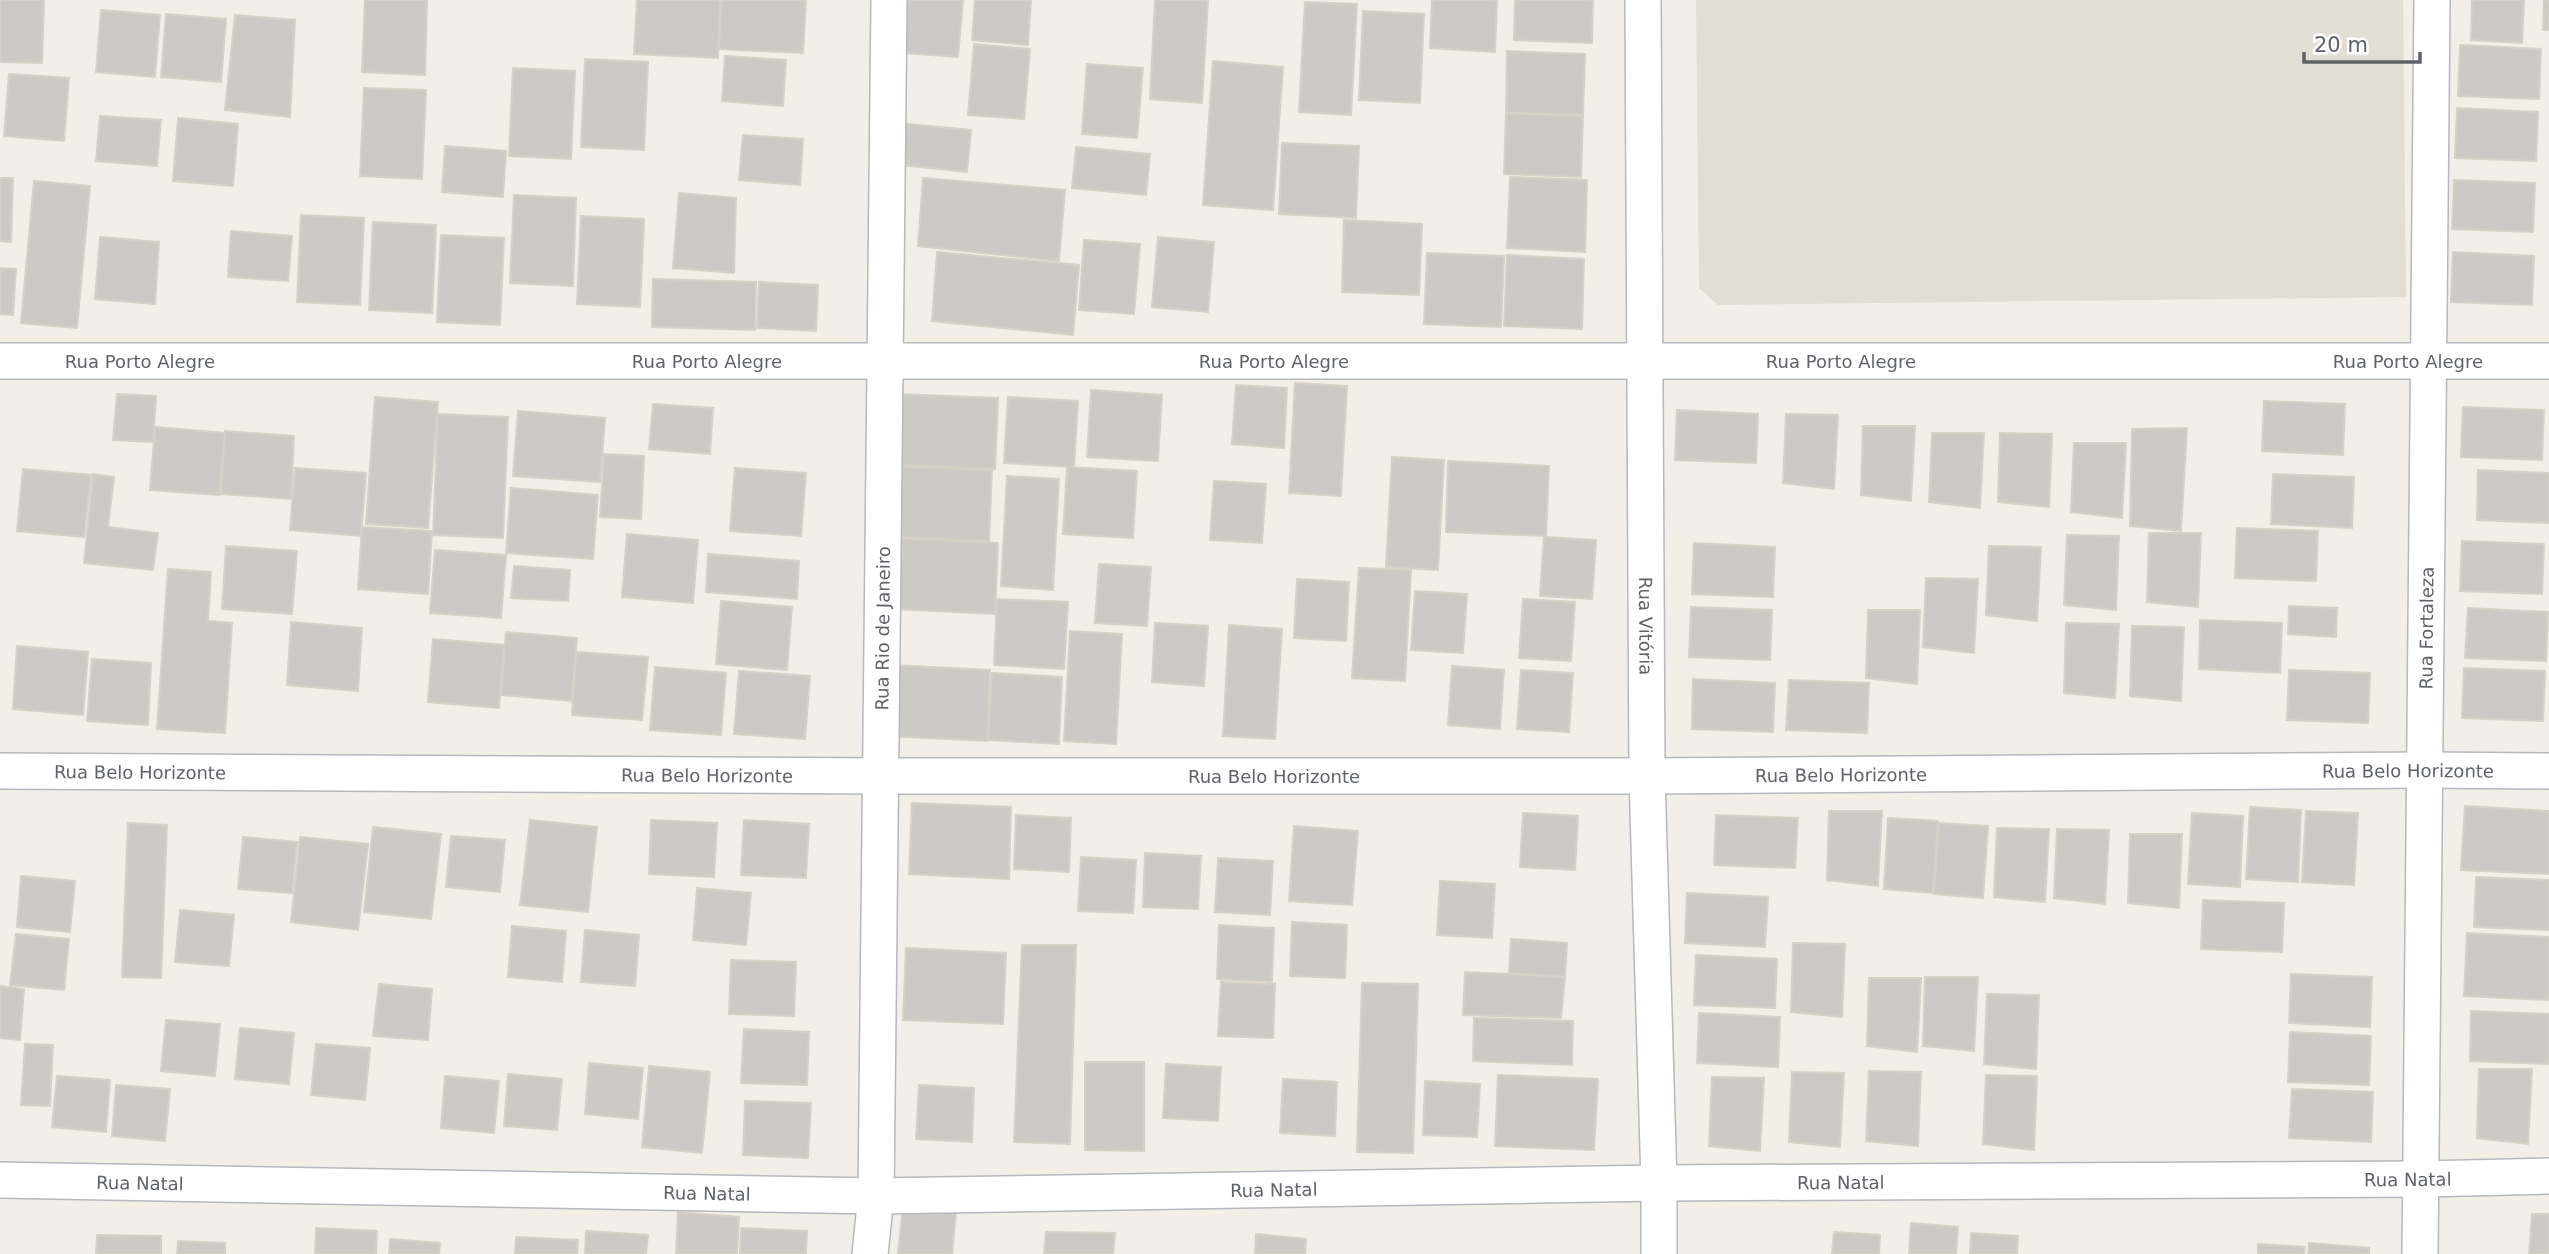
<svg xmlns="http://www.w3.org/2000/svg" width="2549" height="1254" font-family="'DejaVu Sans',sans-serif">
	<rect width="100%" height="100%" fill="#f1efe8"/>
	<!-- education -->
	<path fill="#e1ded6" d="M1696 0H2403L2406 297 1718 305 1699 288Z"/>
	<!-- building -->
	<g fill="#cccac5" stroke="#d6d1c6" stroke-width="2">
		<path d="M0 0H44L42 63 0 62Z"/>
		<path d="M365 0H427L425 75 362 72Z"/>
		<path d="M637 0H720L718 58 634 54Z"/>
		<path d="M721 0H806L803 53 719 49Z"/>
		<path d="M907 0H963L958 57 903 53Z"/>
		<path d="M975 0H1031L1028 45 972 40Z"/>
		<path d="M1155 0H1208L1202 103 1150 99Z"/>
		<path d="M1432 0H1497L1495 52 1430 48Z"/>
		<path d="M1515 0H1593L1592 43 1514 40Z"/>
		<path d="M2472 0H2524L2522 43 2471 40Z"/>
		<path d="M2544 0H2549V30H2543Z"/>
		<path d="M1305 2 1357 4 1351 115 1299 112Z"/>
		<path d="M101 10 160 15 155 77 96 72Z"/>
		<path d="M1363 11 1424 14 1420 103 1359 100Z"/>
		<path d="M166 14 226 19 221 82 161 77Z"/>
		<path d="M235 15 295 20 290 117 225 110Z"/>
		<path d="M974 44 1030 49 1024 119 968 115Z"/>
		<path d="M2460 45 2541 49 2539 99 2458 96Z"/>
		<path d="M1507 51 1585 54 1583 115 1506 113Z"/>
		<path d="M725 56 786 60 783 106 722 101Z"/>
		<path d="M585 59 648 62 644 150 581 147Z"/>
		<path d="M1213 61 1283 67 1273 210 1203 205Z"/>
		<path d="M1087 64 1143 68 1137 138 1082 134Z"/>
		<path d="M513 68 575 71 571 159 509 156Z"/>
		<path d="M9 74 69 78 64 141 4 136Z"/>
		<path d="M364 88 426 90 422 179 360 176Z"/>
		<path d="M2457 108 2538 112 2536 161 2455 158Z"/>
		<path d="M1506 113 1583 116 1581 177 1504 174Z"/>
		<path d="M100 116 161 120 157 166 96 161Z"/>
		<path d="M178 118 238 124 233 186 173 181Z"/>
		<path d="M897 123 971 130 967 172 892 164Z"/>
		<path d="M743 135 803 139 800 185 739 180Z"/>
		<path d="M1282 143 1359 146 1356 218 1279 214Z"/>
		<path d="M445 146 506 151 503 197 442 192Z"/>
		<path d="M1076 147 1150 154 1146 195 1072 188Z"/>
		<path d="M1510 177 1587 180 1585 252 1507 248Z"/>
		<path d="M0 178H13L11 242 0 241Z"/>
		<path d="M923 178 1065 190 1059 261 918 246Z"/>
		<path d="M2454 180 2535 183 2533 232 2452 229Z"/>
		<path d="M34 181 90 186 77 328 21 323Z"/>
		<path d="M679 193 736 198 734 273 673 268Z"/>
		<path d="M514 195 576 198 573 286 510 283Z"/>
		<path d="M301 215 364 218 360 305 297 302Z"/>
		<path d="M581 216 644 219 640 307 577 304Z"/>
		<path d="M1344 220 1422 224 1419 295 1342 292Z"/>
		<path d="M373 222 436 225 432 313 369 310Z"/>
		<path d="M231 231 292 236 288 281 228 277Z"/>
		<path d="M441 235 504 238 500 325 437 322Z"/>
		<path d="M100 237 159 242 155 304 95 299Z"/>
		<path d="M1158 237 1214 242 1208 312 1152 307Z"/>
		<path d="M1084 240 1140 244 1134 314 1079 310Z"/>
		<path d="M937 252 1079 265 1073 335 932 321Z"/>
		<path d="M2453 252 2534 256 2532 305 2451 302Z"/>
		<path d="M1427 253 1504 256 1501 327 1424 324Z"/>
		<path d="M1507 255 1584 259 1582 329 1504 326Z"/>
		<path d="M0 268 16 269 13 315 0 314Z"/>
		<path d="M653 279 756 282 755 330 652 327Z"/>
		<path d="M759 282 818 285 816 331 757 328Z"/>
		<path d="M1295 383 1347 386 1341 496 1289 493Z"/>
		<path d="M1236 385 1287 388 1284 448 1232 444Z"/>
		<path d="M1091 390 1162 395 1158 461 1087 457Z"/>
		<path d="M117 394 156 396 153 442 113 440Z"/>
		<path d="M898 394 998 398 995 469 895 465Z"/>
		<path d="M375 397 438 402 428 528 366 524Z"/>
		<path d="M1008 397 1078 401 1074 467 1004 463Z"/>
		<path d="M2264 401 2345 404 2343 455 2262 451Z"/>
		<path d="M653 404 713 408 710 454 649 449Z"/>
		<path d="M2463 407 2544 410 2542 460 2461 457Z"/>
		<path d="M1677 410 1758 414 1756 463 1675 460Z"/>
		<path d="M518 411 605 418 600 482 513 476Z"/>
		<path d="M438 414 508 417 503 538 433 535Z"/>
		<path d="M1786 414 1838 415 1834 489 1783 483Z"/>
		<path d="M1863 426H1915L1911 501 1861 495Z"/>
		<path d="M155 427 225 433 219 495 150 490Z"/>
		<path d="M2187 428 2181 531 2130 526 2132 429Z"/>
		<path d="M225 431 294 436 291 499 221 494Z"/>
		<path d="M1932 433H1984L1980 508 1929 502Z"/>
		<path d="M2000 433 2052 434 2049 507 1998 502Z"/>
		<path d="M2074 443H2126L2122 518 2071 512Z"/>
		<path d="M604 454 644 456 641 519 600 517Z"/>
		<path d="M1392 457 1444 460 1438 570 1386 567Z"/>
		<path d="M1448 461 1549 466 1546 536 1446 532Z"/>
		<path d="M891 466 992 470 989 541 888 537Z"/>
		<path d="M1067 467 1137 471 1133 538 1063 534Z"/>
		<path d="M295 468 366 473 361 536 290 530Z"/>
		<path d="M735 468 806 473 801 536 730 531Z"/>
		<path d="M23 469 91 475 84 537 17 531Z"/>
		<path d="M2478 470 2549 473V523L2477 520Z"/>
		<path d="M93 474 114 477 108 527 158 533 153 570 84 563Z"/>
		<path d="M2273 474 2354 477 2352 528 2271 524Z"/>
		<path d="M1007 476 1059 479 1053 590 1001 586Z"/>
		<path d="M1214 481 1266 484 1262 543 1210 540Z"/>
		<path d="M511 488 598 495 593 559 506 553Z"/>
		<path d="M362 527 432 531 428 594 358 589Z"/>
		<path d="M2237 528 2318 531 2316 581 2235 578Z"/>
		<path d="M2149 533H2201L2198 607 2147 602Z"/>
		<path d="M627 534 698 540 693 603 622 597Z"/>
		<path d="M2067 535 2119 536 2116 610 2064 605Z"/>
		<path d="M1544 537 1596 540 1592 599 1540 596Z"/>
		<path d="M898 538 998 543 995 614 894 609Z"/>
		<path d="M2462 541 2544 544 2542 594 2460 591Z"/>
		<path d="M1694 543 1775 547 1773 597 1692 594Z"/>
		<path d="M226 546 297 551 292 614 222 609Z"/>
		<path d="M1989 546 2041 547 2037 621 1986 615Z"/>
		<path d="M435 550 506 555 501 618 430 613Z"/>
		<path d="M708 554 799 561 797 599 706 592Z"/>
		<path d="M1099 564 1151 567 1147 626 1095 623Z"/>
		<path d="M514 566 570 570 568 601 511 598Z"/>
		<path d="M1359 568 1411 570 1405 681 1352 678Z"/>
		<path d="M168 569 211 572 208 621 232 623 225 733 157 729Z"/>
		<path d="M1926 578 1978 579 1974 653 1923 647Z"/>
		<path d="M1297 579 1349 582 1346 641 1294 638Z"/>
		<path d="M1415 591 1467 594 1463 653 1411 650Z"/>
		<path d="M997 599 1068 602 1064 669 994 665Z"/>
		<path d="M1523 599 1575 602 1571 661 1519 658Z"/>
		<path d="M721 601 792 607 787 670 716 664Z"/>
		<path d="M2289 606 2337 608 2336 637 2288 634Z"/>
		<path d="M1691 607 1772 610 1770 660 1689 657Z"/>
		<path d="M2468 608 2548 612 2546 661 2465 658Z"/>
		<path d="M1868 610H1920L1917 684 1866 678Z"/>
		<path d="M2200 620 2282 623 2280 673 2199 669Z"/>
		<path d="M291 622 362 628 358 691 287 685Z"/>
		<path d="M1155 623 1208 626 1204 686 1152 682Z"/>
		<path d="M2066 623 2119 624 2115 698 2064 693Z"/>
		<path d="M1229 625 1282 629 1275 739 1223 736Z"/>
		<path d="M2132 626 2184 627 2181 701 2130 696Z"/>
		<path d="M1070 631 1122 634 1116 744 1064 741Z"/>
		<path d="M506 632 577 638 572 701 501 695Z"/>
		<path d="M433 639 504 645 499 708 428 702Z"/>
		<path d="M17 646 88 652 83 715 13 709Z"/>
		<path d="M576 652 648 657 642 720 572 715Z"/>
		<path d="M92 659 151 663 148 725 87 721Z"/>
		<path d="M892 665 990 670 987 741 888 736Z"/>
		<path d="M1452 666 1504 670 1500 729 1448 725Z"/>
		<path d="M655 667 726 673 721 735 650 730Z"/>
		<path d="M2464 668 2545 671 2543 721 2462 718Z"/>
		<path d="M1521 670 1573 673 1569 732 1517 729Z"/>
		<path d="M2289 670 2370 673 2368 723 2287 720Z"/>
		<path d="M739 671 810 676 805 739 734 734Z"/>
		<path d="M992 673 1062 677 1059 744 988 740Z"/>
		<path d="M1693 679 1775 683 1773 732 1692 729Z"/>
		<path d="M1789 680 1869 683 1867 733 1786 730Z"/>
		<path d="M912 803 1011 807 1009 879 909 874Z"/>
		<path d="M2465 806 2549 811V874L2461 870Z"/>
		<path d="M2250 807 2301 810 2298 882 2246 879Z"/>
		<path d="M1829 811H1882L1878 886 1827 880Z"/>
		<path d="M2306 811 2358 813 2354 885 2302 882Z"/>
		<path d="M1523 813 1578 816 1575 870 1520 867Z"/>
		<path d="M2192 813 2243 816 2240 887 2188 884Z"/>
		<path d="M1016 815 1071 818 1069 872 1014 869Z"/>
		<path d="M1716 815 1798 818 1795 868 1714 865Z"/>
		<path d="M1888 818 1938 821 1933 893 1884 889Z"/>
		<path d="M530 820 597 827 588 912 520 905Z"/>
		<path d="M651 820 717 823 714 877 649 874Z"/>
		<path d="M744 820 809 824 806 878 741 875Z"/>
		<path d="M128 823 167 825 161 978 122 977Z"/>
		<path d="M1939 823 1988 826 1983 898 1934 894Z"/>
		<path d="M1294 826 1358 831 1352 905 1289 901Z"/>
		<path d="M373 827 441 834 431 919 364 912Z"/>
		<path d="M1997 828 2049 829 2045 902 1994 897Z"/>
		<path d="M2057 829 2109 830 2105 904 2054 898Z"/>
		<path d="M2130 834H2182L2179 908 2128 903Z"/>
		<path d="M451 836 505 840 500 892 446 887Z"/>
		<path d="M243 837 297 842 292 893 238 889Z"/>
		<path d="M300 837 368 844 358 930 291 922Z"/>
		<path d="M1145 853 1201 856 1198 909 1143 907Z"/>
		<path d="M1081 857 1136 860 1133 913 1078 911Z"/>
		<path d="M1218 858 1273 861 1270 915 1215 912Z"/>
		<path d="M21 876 75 881 70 932 17 927Z"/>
		<path d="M2476 877 2549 880V930L2474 927Z"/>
		<path d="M1440 881 1495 884 1492 938 1437 935Z"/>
		<path d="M697 888 751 893 746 945 693 940Z"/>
		<path d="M1687 893 1768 897 1765 947 1685 943Z"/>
		<path d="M2203 900 2284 903 2282 952 2201 949Z"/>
		<path d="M180 910 234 915 229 966 175 962Z"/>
		<path d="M1292 922 1347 925 1345 978 1290 976Z"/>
		<path d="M1219 925 1274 928 1272 982 1217 979Z"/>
		<path d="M512 926 566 931 562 982 508 977Z"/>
		<path d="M585 930 639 935 635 986 581 982Z"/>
		<path d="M2467 933 2549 937V1000L2464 996Z"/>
		<path d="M16 934 69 939 64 990 10 985Z"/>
		<path d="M1511 939 1567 943 1565 977 1509 973Z"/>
		<path d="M1793 943 1845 944 1842 1017 1791 1012Z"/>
		<path d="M1022 945H1076L1070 1144 1014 1142Z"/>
		<path d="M906 948 1006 953 1003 1024 903 1020Z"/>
		<path d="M1696 955 1777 959 1775 1008 1694 1005Z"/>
		<path d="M731 960 796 962 794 1016 729 1014Z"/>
		<path d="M1465 972 1565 977 1561 1018 1463 1015Z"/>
		<path d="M2291 974 2372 977 2370 1027 2289 1023Z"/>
		<path d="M1925 977H1978L1974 1051 1923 1046Z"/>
		<path d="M1869 978H1921L1917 1052 1867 1046Z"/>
		<path d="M1221 982 1275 984 1273 1038 1218 1036Z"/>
		<path d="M1362 983 1418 984 1413 1153 1357 1152Z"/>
		<path d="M379 984 432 989 428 1040 373 1036Z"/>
		<path d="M0 986 24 989 20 1040 0 1038Z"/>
		<path d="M1987 994 2039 995 2036 1069 1984 1064Z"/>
		<path d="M2471 1011 2549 1014V1064L2470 1061Z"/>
		<path d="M1699 1013 1780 1017 1778 1067 1697 1063Z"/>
		<path d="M1474 1018 1573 1021 1572 1065 1473 1061Z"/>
		<path d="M166 1020 220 1024 215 1076 161 1071Z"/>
		<path d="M240 1028 294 1033 289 1084 235 1079Z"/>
		<path d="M744 1029 809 1032 807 1085 741 1083Z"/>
		<path d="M2290 1032 2371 1036 2369 1085 2288 1082Z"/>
		<path d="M25 1044 53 1045 50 1106 21 1105Z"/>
		<path d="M316 1044 370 1048 365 1100 311 1095Z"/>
		<path d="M1085 1062H1144V1151L1085 1150Z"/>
		<path d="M589 1063 643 1068 638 1119 585 1114Z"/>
		<path d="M1166 1064 1221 1067 1218 1121 1163 1118Z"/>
		<path d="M649 1066 710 1072 702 1153 642 1147Z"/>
		<path d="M2479 1069H2532L2528 1144 2477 1138Z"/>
		<path d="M1869 1071 1921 1072 1918 1146 1866 1141Z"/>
		<path d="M1792 1072 1844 1073 1840 1147 1789 1142Z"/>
		<path d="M508 1074 562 1079 557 1130 504 1126Z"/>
		<path d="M1498 1075 1598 1079 1594 1150 1495 1146Z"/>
		<path d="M1986 1075 2037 1076 2034 1150 1983 1144Z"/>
		<path d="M57 1076 110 1080 106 1132 52 1127Z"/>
		<path d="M445 1076 499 1081 494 1133 441 1128Z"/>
		<path d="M1712 1077 1764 1078 1760 1151 1709 1146Z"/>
		<path d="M1283 1079 1337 1082 1335 1136 1280 1133Z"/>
		<path d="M1425 1081 1480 1084 1477 1137 1423 1135Z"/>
		<path d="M116 1085 170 1089 165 1141 112 1136Z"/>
		<path d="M919 1085 974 1088 972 1142 916 1139Z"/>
		<path d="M2292 1089 2373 1092 2371 1142 2289 1138Z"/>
		<path d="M745 1101 811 1103 808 1158 743 1155Z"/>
		<path d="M903 1207 956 1212 952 1254H898Z"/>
		<path d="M678 1212 739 1217 737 1254H676Z"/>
		<path d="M2532 1214H2549V1254H2529Z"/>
		<path d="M1911 1223 1958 1227 1956 1254H1909Z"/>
		<path d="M316 1228 377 1231 376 1254H315Z"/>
		<path d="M741 1228 807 1231 806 1254H740Z"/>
		<path d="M586 1231 648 1235 646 1254H585Z"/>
		<path d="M1046 1232 1115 1233 1113 1254H1044Z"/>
		<path d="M1834 1232 1880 1235 1879 1254H1832Z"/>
		<path d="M1971 1233 2018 1236 2017 1254H1970Z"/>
		<path d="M1256 1234 1306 1239 1305 1254H1255Z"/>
		<path d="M97 1235 161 1236V1254H96Z"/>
		<path d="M516 1237 578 1240 577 1254H515Z"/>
		<path d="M390 1239 440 1243 439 1254H389Z"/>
		<path d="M178 1241 225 1243V1254H177Z"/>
		<path d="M2309 1243 2369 1248V1254H2308Z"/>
		<path d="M2258 1244 2305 1247 2304 1254H2258Z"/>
	</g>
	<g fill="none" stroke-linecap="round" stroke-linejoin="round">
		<defs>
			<g id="street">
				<path id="s1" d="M1643 0 1647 776 1659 1183V1254"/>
				<path id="s2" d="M0 361H2549"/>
				<path id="s3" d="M0 771 881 776H1647L2426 770 2549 771"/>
				<path id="s4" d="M0 1180 876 1196 1659 1183 2423 1179 2549 1176"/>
				<path id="s5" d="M870 1254 876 1196 889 0"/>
				<path id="s6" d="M2420 1254 2432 0"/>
			</g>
		</defs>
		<!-- street casing -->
		<use href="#street" stroke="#b5b8bc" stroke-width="38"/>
		<!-- street -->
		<use href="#street" stroke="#fff" stroke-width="35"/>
	</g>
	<g text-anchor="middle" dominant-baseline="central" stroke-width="5" stroke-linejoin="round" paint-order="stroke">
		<!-- street labels -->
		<g font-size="18" fill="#5f6368" stroke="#fff">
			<text stroke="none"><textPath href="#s2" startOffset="140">Rua Porto Alegre</textPath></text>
			<text stroke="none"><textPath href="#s2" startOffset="707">Rua Porto Alegre</textPath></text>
			<text stroke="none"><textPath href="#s2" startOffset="1274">Rua Porto Alegre</textPath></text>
			<text stroke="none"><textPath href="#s2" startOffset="1841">Rua Porto Alegre</textPath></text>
			<text stroke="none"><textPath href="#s2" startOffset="2408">Rua Porto Alegre</textPath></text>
			<text stroke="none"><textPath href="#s5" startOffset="626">Rua Rio de Janeiro</textPath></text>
			<text stroke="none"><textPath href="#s1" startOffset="626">Rua Vitória</textPath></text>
			<text stroke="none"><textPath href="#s6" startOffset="626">Rua Fortaleza</textPath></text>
			<text stroke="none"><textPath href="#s3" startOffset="2408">Rua Belo Horizonte</textPath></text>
			<text stroke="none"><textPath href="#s3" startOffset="140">Rua Belo Horizonte</textPath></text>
			<text stroke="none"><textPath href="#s3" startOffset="707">Rua Belo Horizonte</textPath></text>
			<text stroke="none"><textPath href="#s3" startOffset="1841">Rua Belo Horizonte</textPath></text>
			<text stroke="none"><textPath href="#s3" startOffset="1274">Rua Belo Horizonte</textPath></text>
			<text stroke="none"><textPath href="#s4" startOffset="2408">Rua Natal</textPath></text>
			<text stroke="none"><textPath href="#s4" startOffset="1841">Rua Natal</textPath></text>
			<text stroke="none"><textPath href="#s4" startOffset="140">Rua Natal</textPath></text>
			<text stroke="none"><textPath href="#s4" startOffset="1274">Rua Natal</textPath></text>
			<text stroke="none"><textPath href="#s4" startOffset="707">Rua Natal</textPath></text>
		</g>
	</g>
	<!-- scale -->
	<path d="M2304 52v10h116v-10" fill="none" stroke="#5f6368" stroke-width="3.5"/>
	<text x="2314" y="52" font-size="21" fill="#5f6368" stroke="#ffffff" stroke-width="5" paint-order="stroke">20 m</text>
</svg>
